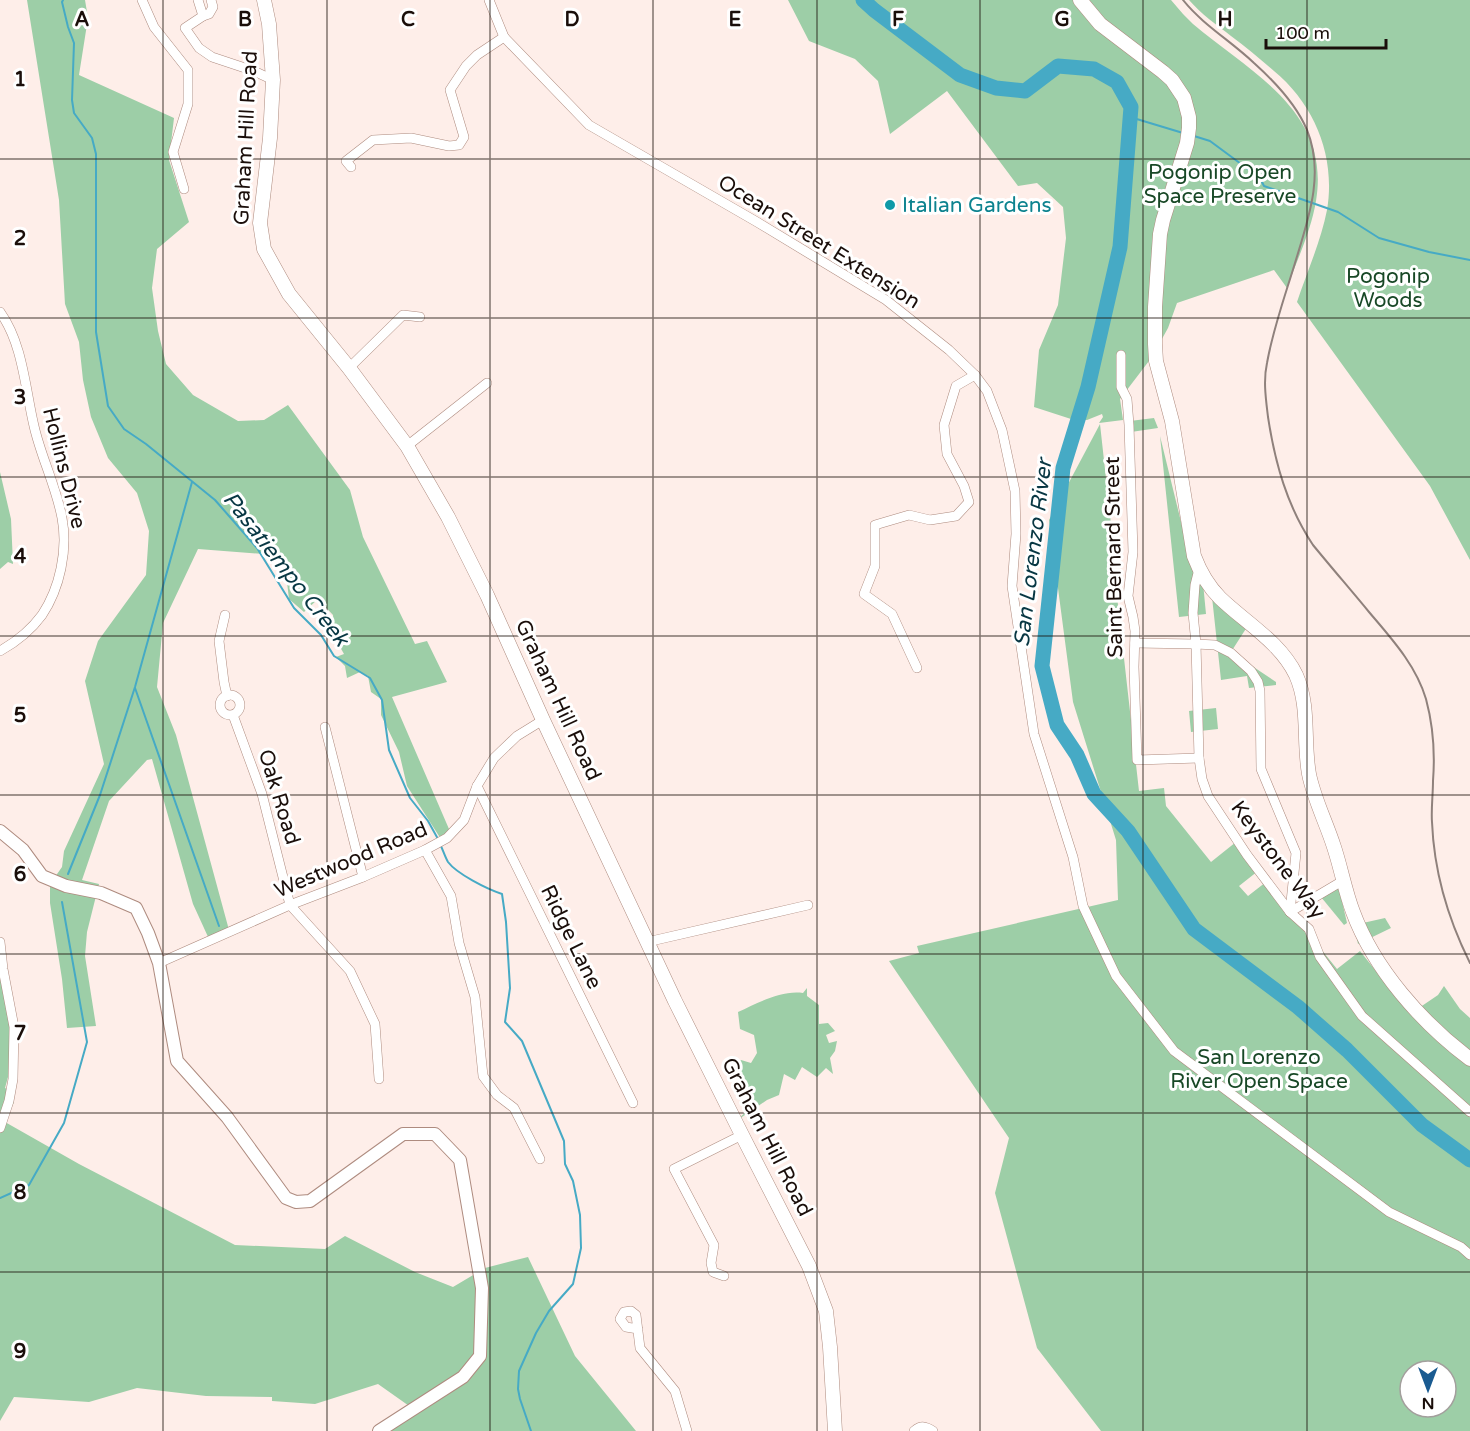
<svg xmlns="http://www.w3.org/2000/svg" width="1470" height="1431" font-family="'Varela Round',sans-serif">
	<rect width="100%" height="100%" fill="#feeee9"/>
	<!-- green -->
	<g fill="#9dcea7" fill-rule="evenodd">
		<path d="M27 0H85L88 18 79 75 174 118 169 160 189 222 157 249 152 288 158 331 166 364 193 395 238 421 264 420 288 405 350 490 363 537 415 644 427 641 447 682 392 697 449 829 447 838 439 836 407 786 399 752 381 715V699L371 692 368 676 360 672 347 678 345 666 336 657 344 654 335 638 333 615 318 599 304 612 289 599 286 574 274 559 277 555 198 549 163 623 157 687 176 735 229 930 209 939 193 904 152 759 147 760 109 801 82 880 99 884 87 932 85 956 96 1026 67 1028 62 979 50 903V884L62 867 64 851 104 764 85 681 98 641 146 575 149 531 137 493 108 458 91 417 83 380 79 342 65 304 59 200Z"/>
		<path d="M788 0H1171L1183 14 1193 24C1251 73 1331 111 1316 201 1311 231 1297 260 1287 288L1274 270 1177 303 1168 328 1152 357 1120 399 1123 420 1099 423 1103 417 1102 414 1087 420 1071 419 1034 407 1039 350 1058 305 1066 238 1063 207 1037 183 1018 186 947 91 890 134 878 81 855 59 809 41Z"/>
		<path d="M1189 0H1470V560L1430 486 1297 302C1307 272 1321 241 1327 210 1336 157 1315 105 1274 71 1260 59 1246 47 1231 36 1217 25 1201 14 1189 0Z"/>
		<path d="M1154 418 1158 428 1131 432 1130 421Z"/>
		<path d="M1100 424 1113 542 1112 552 1139 791 1164 788 1166 806 1211 862 1236 842 1258 871 1239 886 1248 896 1266 882H1267L1337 969 1360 951 1410 1014 1438 995 1444 986 1460 1009 1470 1018V1431H1101L1037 1348 995 1193 1009 1138 889 961 919 953 917 946 1118 900 1116 840 1073 702 1049 520ZM1410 1371H1446V1407H1410Z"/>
		<path d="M1160 436 1184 534 1203 583 1206 614 1179 617Z"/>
		<path d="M0 472 11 519 13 564 8 562 0 569Z"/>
		<path d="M1212 597 1247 627 1231 652 1276 682V685L1249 688 1247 676 1221 680Z"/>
		<path d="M1216 708 1218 729 1191 732 1189 711Z"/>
		<path d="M1339 888 1347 923 1344 925 1321 897Z"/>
		<path d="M1385 918 1391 928 1358 944 1354 925Z"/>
		<path d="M0 950 12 1015 11 1066 5 1088 7 1089 5 1100 14 1102 5 1122 79 1164 235 1245 325 1249 345 1236 415 1272 453 1287 485 1268 528 1257 575 1356 636 1431H378L412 1408 378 1384 315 1404 272 1401V1397L206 1396 137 1388 89 1402 14 1397 0 1421Z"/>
		<path d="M807 988V996L819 1005V1024L828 1023 835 1031 826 1035 829 1043 837 1041 835 1051 830 1058 833 1074 826 1068 817 1077 802 1067 795 1080 784 1074 779 1095 767 1100 736 1121 749 1109 742 1095 735 1065 741 1060 751 1063 757 1053 754 1035 740 1029 738 1012C758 1003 781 990 803 993Z"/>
	</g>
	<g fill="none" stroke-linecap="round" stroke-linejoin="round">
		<!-- stream -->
		<g stroke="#46aac5" stroke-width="2">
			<path d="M63 0 62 2 68 27 74 43 72 100 74 113 92 138 96 154V332L108 406 124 429 146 444 215 500 257 548 294 608 321 635 334 656 370 678 382 700 389 750 410 798 428 821 438 839"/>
			<path d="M1130 117 1183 133"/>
			<path d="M1194 136 1210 141 1260 178 1264 186 1338 212 1379 238 1429 252 1470 260"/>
			<path d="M135 688 219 926"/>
			<path d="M440 844C443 850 445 857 448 862 457 874 487 889 502 894L506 922 510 988 505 1022 522 1041 564 1141 565 1164 573 1181 580 1215 581 1248 573 1284 549 1311 536 1333 519 1371 518 1389 520 1399 531 1431"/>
			<path d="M68 874 100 795 135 687 192 482"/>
			<path d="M0 1198 29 1185 64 1123 87 1042 62 902"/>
		</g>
		<!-- river -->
		<path stroke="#46aac5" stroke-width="15" d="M863 0 874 10 960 75 996 88 1025 91 1058 66 1094 69 1117 82 1131 107 1120 247 1088 387 1063 468 1042 666 1057 725 1077 755 1094 794 1128 831 1194 929 1298 1007 1347 1050 1422 1125 1470 1160"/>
		<defs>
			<g id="minor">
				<path d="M142 0 154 27 188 70V104L173 152 184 189"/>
				<path d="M198 0 203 16 185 28 199 48 212 57 254 71 273 80"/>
				<path d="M489 0 504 37 589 125 757 222 886 300 949 350 975 375 987 391 1002 430 1015 491 1016 534 1012 586 1034 734 1073 857 1083 906 1116 976 1174 1051 1389 1212 1461 1247 1470 1255"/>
				<path d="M203 16 209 14 213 7 211 0"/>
				<path d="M351 167 346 161 373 140 411 138 449 146 459 145 464 137 450 90 466 66 477 55 504 37"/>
				<path d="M0 312C23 344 25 388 34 426 41 457 56 486 62 518 68 550 60 588 42 615 31 630 16 642 0 651"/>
				<path d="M1121 355V387L1127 399 1129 425 1133 552 1128 596 1133 617 1135 631 1134 667 1137 760 1199 758"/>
				<path d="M349 368 403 315 420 317"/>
				<path d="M407 446 487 383"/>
				<path d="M1199 569 1195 585 1193 613 1196 644 1199 758 1202 779 1208 796 1247 855 1290 912 1309 929 1320 957 1362 1016 1470 1112"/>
				<path d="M225 615 219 641 224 682 227 696"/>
				<path d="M1135 643 1196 644 1215 645 1231 653 1251 671 1258 682 1260 691 1261 769 1296 853 1290 912"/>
				<path d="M917 668 892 614 864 594 875 566V525L909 515 930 520 956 516 969 502 964 486 947 454 944 425 956 386 975 375"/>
				<circle cx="230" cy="705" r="10"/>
				<path d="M233 715 262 794 290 905 350 971 375 1024 379 1079"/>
				<path d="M325 727 363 877"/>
				<path d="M477 786 633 1103"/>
				<path d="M425 850 451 896 459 943 475 997 483 1076 497 1095 514 1108 540 1159"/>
				<path d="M1290 912 1344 880"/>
				<path d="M0 942 3 969 14 1027 13 1079 9 1101 0 1128"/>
				<path d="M647 942 808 905"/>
				<path d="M159 963 290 905 363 877 425 850 447 838 464 820 477 786 494 758 517 736 543 720"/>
				<path d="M724 1276 713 1272 711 1263 714 1245 674 1169 742 1135"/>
				<path d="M638 1329 626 1327 620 1319 624 1312 631 1311 636 1315 640 1348 675 1391 687 1431"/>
				<path d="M914 1431C921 1425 926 1426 933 1431"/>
			</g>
			<path id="tertiary" d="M0 831 23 850 42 876 66 886 101 893 136 908 148 933 159 963 177 1061 227 1117 286 1198 296 1202 310 1201 403 1134H435L460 1160 482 1288 480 1356 463 1377 379 1431"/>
			<g id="secondary">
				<path d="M264 0 269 24 273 80 270 138 260 223 264 249 289 294 349 368 407 446 448 517 487 595 543 720 675 1001 742 1135 809 1266 826 1311 830 1347 835 1431"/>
				<path d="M1080 0 1100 24 1163 72 1172 80 1184 98 1189 117V128L1187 143 1163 220 1160 234 1155 307V344L1156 361 1172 421 1194 556C1200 572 1208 586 1220 598 1246 623 1280 642 1296 675 1310 706 1303 741 1309 774 1314 799 1326 822 1334 847 1341 868 1345 891 1353 912 1374 969 1422 1023 1470 1059"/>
			</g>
		</defs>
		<!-- minor casing -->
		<use href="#minor" stroke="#ae8b7f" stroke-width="10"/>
		<!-- tertiary casing -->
		<use href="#tertiary" stroke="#ae8b7f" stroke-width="14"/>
		<!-- secondary casing -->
		<use href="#secondary" stroke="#ae8b7f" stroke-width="15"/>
		<!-- minor -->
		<use href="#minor" stroke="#fff" stroke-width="9"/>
		<!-- tertiary -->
		<use href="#tertiary" stroke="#fff" stroke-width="12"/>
		<!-- secondary -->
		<use href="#secondary" stroke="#fff" stroke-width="14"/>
		<!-- rail -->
		<path stroke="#8f817c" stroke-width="2" d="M1183 0C1203 25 1231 41 1254 63 1274 81 1297 106 1307 130 1325 174 1308 220 1295 263 1285 296 1273 329 1267 363 1263 381 1266 400 1268 417 1275 463 1287 506 1313 545 1331 567 1350 589 1369 612 1391 638 1416 665 1426 699 1433 725 1435 755 1433 781 1433 795 1431 809 1432 822 1434 872 1448 919 1470 963"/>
	</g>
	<!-- grid -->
	<path fill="none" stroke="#1a0e0a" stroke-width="1.5" stroke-opacity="0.55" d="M163 0V1431M327 0V1431M490 0V1431M653 0V1431M817 0V1431M980 0V1431M1143 0V1431M1307 0V1431M0 159H1470M0 318H1470M0 477H1470M0 636H1470M0 795H1470M0 954H1470M0 1113H1470M0 1272H1470"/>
	<!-- markers -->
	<circle fill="#0f9aa8" stroke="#fff" stroke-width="2" cx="890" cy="205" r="6"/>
	<g text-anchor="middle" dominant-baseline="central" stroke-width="6" stroke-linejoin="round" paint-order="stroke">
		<!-- street labels -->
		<g font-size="21" fill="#1a0e0a" stroke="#fff">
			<text transform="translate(246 138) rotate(-87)">Graham Hill Road</text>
			<text transform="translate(819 242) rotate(32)">Ocean Street Extension</text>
			<text transform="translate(64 468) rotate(76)">Hollins Drive</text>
			<text transform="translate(1114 557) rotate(-91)">Saint Bernard Street</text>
			<text transform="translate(558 700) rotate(65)">Graham Hill Road</text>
			<text transform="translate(279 797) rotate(73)">Oak Road</text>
			<text transform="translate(351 860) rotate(-23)">Westwood Road</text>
			<text transform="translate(1278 860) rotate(53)">Keystone Way</text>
			<text transform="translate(571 937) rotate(64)">Ridge Lane</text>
			<text transform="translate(767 1137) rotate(63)">Graham Hill Road</text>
		</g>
		<!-- park labels -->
		<g font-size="21" fill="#184826" stroke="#fff">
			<text x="1220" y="172">Pogonip Open<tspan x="1220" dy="24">Space Preserve</tspan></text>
			<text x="1388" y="276">Pogonip<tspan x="1388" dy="24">Woods</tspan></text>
			<text x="1259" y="1057">San Lorenzo<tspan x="1259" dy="24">River Open Space</tspan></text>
		</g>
		<!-- culture labels -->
		<g font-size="21" fill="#0d838f" stroke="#fff" text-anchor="start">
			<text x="902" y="205">Italian Gardens</text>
		</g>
		<!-- water labels -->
		<g font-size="22" font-style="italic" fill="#083743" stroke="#fff">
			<text transform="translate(1033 553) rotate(-83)">San Lorenzo River</text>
			<text transform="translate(286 569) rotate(52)">Pasatiempo Creek</text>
		</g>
	</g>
	<g font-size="20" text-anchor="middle" font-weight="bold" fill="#1a0e0a" stroke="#fff" stroke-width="6" stroke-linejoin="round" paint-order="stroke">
		<text x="82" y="26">A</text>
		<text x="245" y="26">B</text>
		<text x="408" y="26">C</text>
		<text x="572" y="26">D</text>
		<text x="735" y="26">E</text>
		<text x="898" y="26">F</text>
		<text x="1062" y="26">G</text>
		<text x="1225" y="26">H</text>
		<text x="20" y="86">1</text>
		<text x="20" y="245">2</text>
		<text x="20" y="404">3</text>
		<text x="20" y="563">4</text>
		<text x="20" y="722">5</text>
		<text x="20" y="881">6</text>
		<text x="20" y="1040">7</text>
		<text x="20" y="1199">8</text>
		<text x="20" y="1358">9</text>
	</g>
	<!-- north arrow -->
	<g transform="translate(1428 1389) rotate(180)"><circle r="28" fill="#ffffff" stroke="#a39f9d" stroke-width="1.5"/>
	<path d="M0-4.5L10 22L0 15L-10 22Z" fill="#1a5b91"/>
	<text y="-9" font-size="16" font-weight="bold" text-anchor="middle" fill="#1a0e0a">N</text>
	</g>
	<!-- scale -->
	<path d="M1266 39v9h120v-9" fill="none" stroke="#1a0e0a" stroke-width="3"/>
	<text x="1275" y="39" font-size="18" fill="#1a0e0a" stroke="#ffffff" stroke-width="4.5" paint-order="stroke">100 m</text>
</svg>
